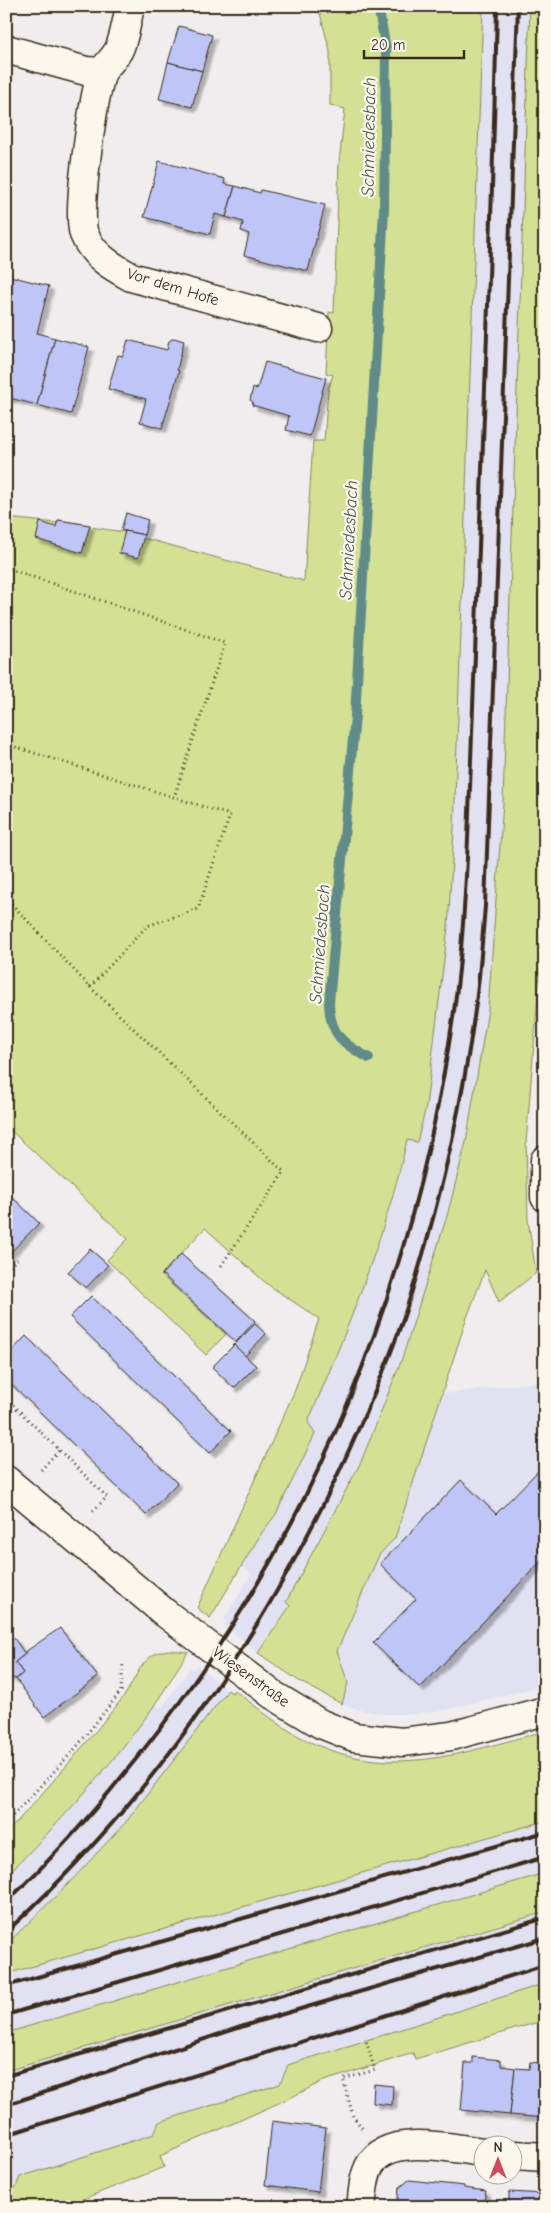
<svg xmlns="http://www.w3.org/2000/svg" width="551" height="2213" font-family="'Comic Neue',sans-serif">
	<defs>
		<filter id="shadow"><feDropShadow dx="4.5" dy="4.5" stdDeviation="1" flood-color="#0004"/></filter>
	</defs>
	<rect width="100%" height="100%" fill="#efedee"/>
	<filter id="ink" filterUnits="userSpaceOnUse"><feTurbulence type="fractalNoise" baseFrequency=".02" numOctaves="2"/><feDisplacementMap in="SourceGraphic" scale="10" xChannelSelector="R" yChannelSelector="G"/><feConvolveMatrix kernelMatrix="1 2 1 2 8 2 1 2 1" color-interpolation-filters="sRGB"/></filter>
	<g filter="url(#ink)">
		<!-- built -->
		<g fill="#e0e1f1">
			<path d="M483 6H530L503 802 488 1010 466 1142 447 1216 402 1359 361 1462 286 1602 290 1605 258 1653 224 1625 226 1622 224 1620 252 1573 242 1567 261 1534 276 1514 315 1434 308 1422 382 1234 395 1190 407 1140 417 1142 426 1107 448 927 454 828Z"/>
			<path d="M545 1381V1685L449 1709 414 1714H384L361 1710 342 1704 348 1683 337 1651 379 1555 395 1538 442 1394Z"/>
			<path d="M197 1665 228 1690 126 1822 70 1882 6 1945V1876L40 1842 96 1780 154 1705 162 1708 190 1668 195 1669Z"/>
			<path d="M545 1821V1873L6 2033V1974Z"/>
			<path d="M545 1912V1987L540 1986 288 2065 280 2084 159 2122 154 2134 20 2177 16 2187 6 2190V2071Z"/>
		</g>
		<!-- green -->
		<g fill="#d4e194" stroke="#888659">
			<path d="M318 6H483L454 828 448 927 426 1107 417 1142 407 1140C385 1237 347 1331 308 1422L315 1434 276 1514 261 1534 210 1618 197 1608 295 1390 319 1319 267 1284 205 1228 161 1275 226 1334 206 1355 107 1260 128 1239 6 1126V518L57 523 58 520 90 525V527L124 532 125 531 144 535 143 538 304 581 313 441H324L328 389 333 375 326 373 329 312 334 313 339 163 345 109 330 105V51Z"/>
			<path d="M530 6H545V909L526 1143 528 1220 536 1273 499 1302 485 1270 466 1320 395 1538 379 1555 337 1651 348 1683 342 1704 299 1681 258 1653 290 1606 286 1602 361 1462 402 1359 447 1216 466 1142 488 1010 503 802Z"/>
			<path d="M169 1650 188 1652C172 1677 158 1702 140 1725 99 1779 54 1828 6 1876V1831L14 1825C51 1784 87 1743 121 1700 132 1687 136 1670 148 1659 154 1653 161 1651 169 1650Z"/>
			<path d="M228 1690 232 1693 234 1690C258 1708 280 1727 306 1740 389 1781 462 1753 545 1731V1821L6 1974V1945L70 1882 126 1822Z"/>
			<path d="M545 1873V1912L6 2071V2033Z"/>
			<path d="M540 1985 545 1987V2020L415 2059 413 2053 321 2082 290 2098 160 2156 164 2167 63 2207H6V2190L16 2187 20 2177 154 2134 159 2122 280 2084 288 2065Z"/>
		</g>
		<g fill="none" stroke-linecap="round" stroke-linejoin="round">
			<!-- stream -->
			<path stroke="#618b89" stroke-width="10" d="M369 1058C343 1044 330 1035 329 1003L355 716 384 210 386 49 378 6"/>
		</g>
		<!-- building -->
		<g fill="#bec5f7" stroke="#3b2a1e" filter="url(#shadow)">
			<path d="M179 26 212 35 202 71 168 62Z"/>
			<path d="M168 62 202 71 192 107 159 99Z"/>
			<path d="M159 161 225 179 224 184 235 186 226 217 215 214 210 234 144 217Z"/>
			<path d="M235 186 260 193 261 190 325 205 308 271 244 255 249 234 241 231 243 222 226 217Z"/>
			<path d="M6 275 49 286 37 333 55 338 37 405 6 397V324L10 310 6 309Z"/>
			<path d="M55 338 89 347 71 414 37 405Z"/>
			<path d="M174 338 184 341 177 370 179 371 162 428 140 422 146 399 108 389 118 355 123 356 128 340 167 350 169 341Z"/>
			<path d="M265 362 326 378 310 436 286 430 289 416 252 405 253 402 250 400 253 388 257 389Z"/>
			<path d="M126 513 148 520 144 535 121 530Z"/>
			<path d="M58 520 90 525 82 553 36 539 40 522 56 527Z"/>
			<path d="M125 531 144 535 138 558 119 553Z"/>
			<path d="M7 1192 39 1223 6 1257V1193Z"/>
			<path d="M90 1249 108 1265 86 1288 68 1272Z"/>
			<path d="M181 1254 255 1321 236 1342 162 1274Z"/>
			<path d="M91 1296 231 1431 210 1453 70 1317Z"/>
			<path d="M255 1324 266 1334 245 1356 234 1345Z"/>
			<path d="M26 1336 177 1483 146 1515 6 1379V1357Z"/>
			<path d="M234 1345 256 1366 234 1388 212 1367Z"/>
			<path d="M539 1470 545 1475V1557L420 1688 373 1643 416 1599 380 1564 461 1480 496 1514Z"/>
			<path d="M60 1628 98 1677 44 1717 16 1679 23 1673 15 1662 25 1654V1652Z"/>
			<path d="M14 1638 25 1654 15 1662 23 1673 16 1679 6 1675V1644Z"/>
			<path d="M473 2057 501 2060V2066L515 2068 510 2115 461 2110 465 2063H473Z"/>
			<path d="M530 2062 545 2064V2118L510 2115 515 2068 529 2069Z"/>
			<path d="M374 2084 393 2086 392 2105 373 2103Z"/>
			<path d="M272 2121 326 2128 318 2192 265 2185Z"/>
			<path d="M409 2180 464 2186V2188L486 2191 483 2207H397L399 2188Z"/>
			<path d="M509 2192 545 2194V2207H509Z"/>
		</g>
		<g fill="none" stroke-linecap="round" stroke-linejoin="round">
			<defs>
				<g id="street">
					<path d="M130 6C127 20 125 34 120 47 116 58 103 67 101 75 93 101 76 213 84 234 93 256 113 267 131 277L318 328"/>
					<path d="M6 49 86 71 101 72"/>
					<path d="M545 1160V1197"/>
					<path d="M6 1480 165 1613 273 1695 321 1724 354 1737 402 1742 451 1736 545 1711"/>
					<path d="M514 2155 545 2157"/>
					<path d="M361 2207C363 2193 363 2177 370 2165 389 2132 453 2149 484 2152"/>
				</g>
			</defs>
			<!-- street casing -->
			<use href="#street" stroke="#3b2a1e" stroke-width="31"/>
			<!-- path -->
			<g stroke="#3b2a1e" stroke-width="3" stroke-dasharray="1 4" stroke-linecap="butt">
				<path d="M6 570 7 568 225 643 174 797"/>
				<path d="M6 744 230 815 198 909 147 926 90 987 6 898"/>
				<path d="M90 987 284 1172 221 1266"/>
				<path d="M6 1270 17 1259"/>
				<path d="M6 1398 107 1497 92 1512"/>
				<path d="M6 1412 13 1405"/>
				<path d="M41 1470 59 1450"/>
				<path d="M6 1823 75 1749 121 1691 123 1662"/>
				<path d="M362 2128 353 2116 343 2079 375 2070 366 2041"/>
			</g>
			<!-- street -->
			<use href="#street" stroke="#fbf7ec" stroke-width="28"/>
			<!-- rail -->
			<g stroke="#3b2a1e" stroke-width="4">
				<path d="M6 1902C48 1863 87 1820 123 1775 307 1553 413 1296 454 1011 462 954 465 897 468 839 472 751 475 663 478 575 485 386 493 196 497 6"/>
				<path d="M6 1932C158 1794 276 1617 358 1430 378 1386 397 1341 411 1294 440 1202 462 1106 475 1010 480 976 482 941 485 906L518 6"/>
				<path d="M6 1986 545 1832"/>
				<path d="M6 2015 545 1857"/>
				<path d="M6 2076 545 1918"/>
				<path d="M6 2105 259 2021 545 1938"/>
				<path d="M6 2135 545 1965"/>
			</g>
		</g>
	</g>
	<g text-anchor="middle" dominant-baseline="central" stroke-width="4.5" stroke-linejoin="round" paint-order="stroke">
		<!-- street labels -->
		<g font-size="16" fill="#3b2a1e" stroke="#fbf7ec">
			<text transform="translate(173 287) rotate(17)">Vor dem Hofe</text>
			<text transform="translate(251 1677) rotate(36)">Wiesenstraße</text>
		</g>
		<!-- water labels -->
		<g font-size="18" font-style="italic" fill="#4e5b53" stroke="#fbf7ec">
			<text transform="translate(369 137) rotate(-89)">Schmiedesbach</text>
			<text transform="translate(349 540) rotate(-87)">Schmiedesbach</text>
			<text transform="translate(320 944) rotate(-86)">Schmiedesbach</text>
		</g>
	</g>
	<!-- margin -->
	<rect width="551" height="2213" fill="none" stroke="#fbf7ec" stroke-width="25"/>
	<rect x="12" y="12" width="526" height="2188" fill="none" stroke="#3b2a1e" stroke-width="2" filter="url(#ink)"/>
	<!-- north arrow -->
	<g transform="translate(498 2160)"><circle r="24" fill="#fbf7ec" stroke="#aea59a"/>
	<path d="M0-4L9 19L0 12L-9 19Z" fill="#d1495b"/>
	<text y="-8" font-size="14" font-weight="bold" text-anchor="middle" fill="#3b2a1e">N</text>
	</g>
	<!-- scale -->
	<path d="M364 50v8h100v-8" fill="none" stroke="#3b2a1e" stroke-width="2.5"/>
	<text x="371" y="50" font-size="15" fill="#3b2a1e" stroke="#fbf7ec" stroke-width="4" paint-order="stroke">20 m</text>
</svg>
